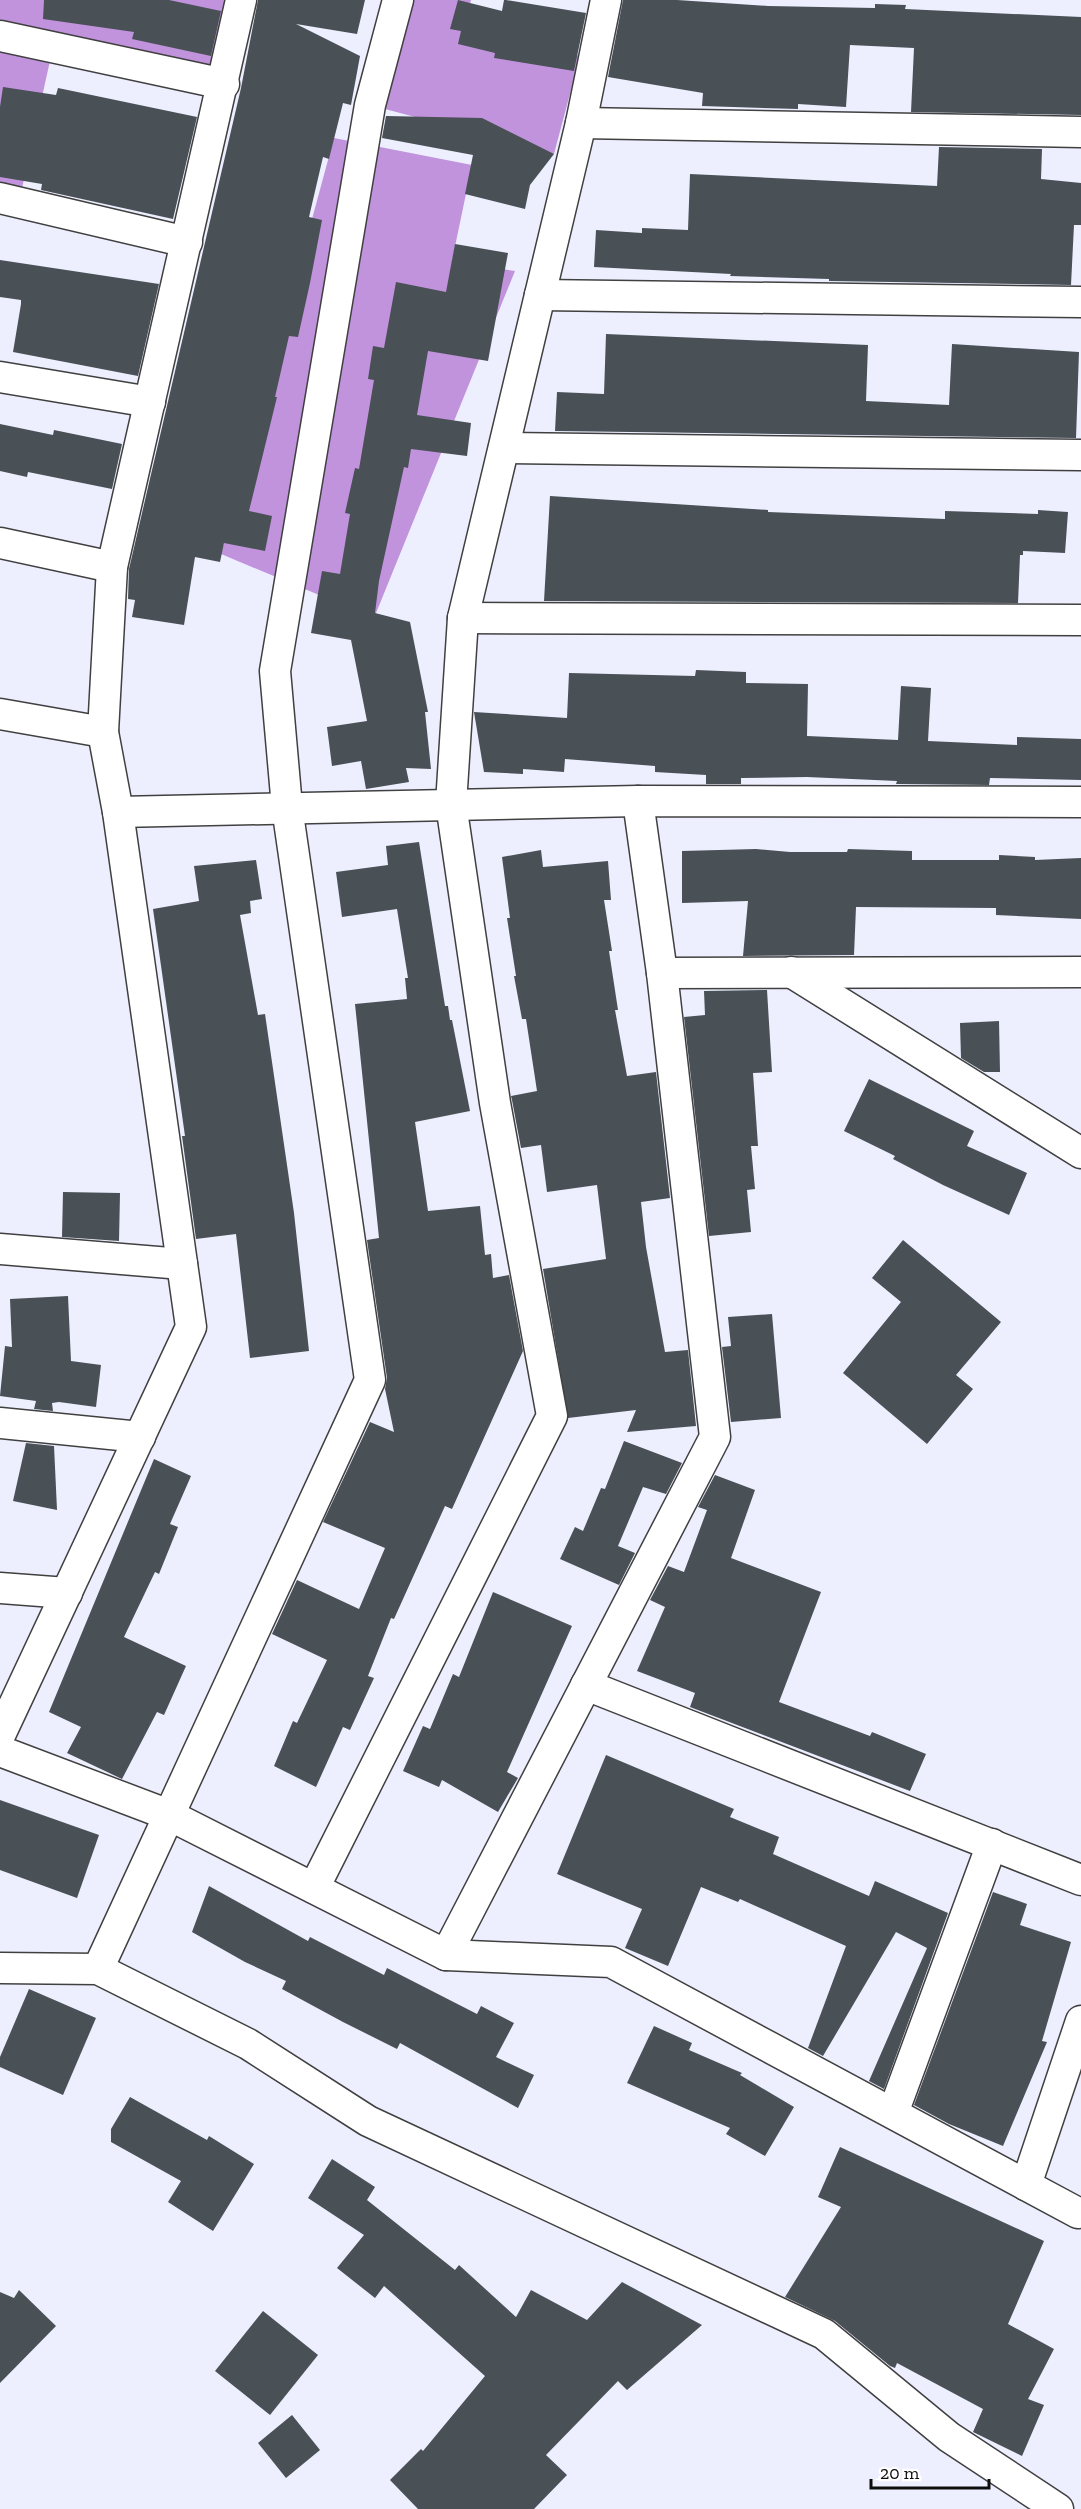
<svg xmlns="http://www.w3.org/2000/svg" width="1081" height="2509" font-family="'Zilla Slab',serif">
	<rect width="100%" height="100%" fill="#edefff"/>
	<!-- forest -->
	<g fill="#c193dd">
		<path d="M0 0H238L224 84 53 47 19 202 0 199Z"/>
		<path d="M396 0H471L464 25 580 56 554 154 370 105Z"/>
		<path d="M334 138 472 165 452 261 515 271 374 618 221 554Z"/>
	</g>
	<!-- building -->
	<g fill="#495056">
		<path d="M44 0H169L221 11 211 56 132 39 134 32 43 19Z"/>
		<path d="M258 0H365L357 34 296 24 360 56 351 105 343 103 329 159 323 157 309 217 322 220 310 283 298 337 289 336 275 397H277L249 511 272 516 265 551 224 543 220 562 195 557 184 625 132 617 135 600 128 599 129 569 241 88Z"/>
		<path d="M458 0 502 11 504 0H506L586 13 574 71 494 58 495 53 458 44 461 31 450 29Z"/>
		<path d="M623 0H677L768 6 875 8V4L906 5 905 9 1081 17V115L911 112 914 48 850 45 846 107 798 104V109L702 106 703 93 608 77Z"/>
		<path d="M3 87 56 95 58 88 197 117 173 219 41 190 42 184 0 177V107Z"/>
		<path d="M386 116 482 118 554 154 530 185 525 209 465 194 473 155 382 138Z"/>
		<path d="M939 147 1042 149 1041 179 1081 183V225H1074L1071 285 829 281V279L730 276 731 274 594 267 596 230 642 233V228L688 230 690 174 937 186Z"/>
		<path d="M455 244 508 253 488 361 428 351 417 415 471 423 467 456 411 449 408 468 404 467 379 581 375 613 410 622 428 712H425L431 769 406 768 409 782 366 789 361 761 332 766 327 727 367 721 351 640 311 633 322 571 340 574 350 514 345 513 355 468 359 469 374 380 368 379 373 346 384 348 396 282 446 292Z"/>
		<path d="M0 260 159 284 138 376 13 352 21 304V300L0 297Z"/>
		<path d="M606 334 868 345 866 401 949 405 952 344 1079 352 1076 438 555 431 557 392 604 394Z"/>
		<path d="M0 424 53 435 54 430 122 444 112 489 28 472 27 477 0 471Z"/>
		<path d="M550 496 768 510V512L945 519V511L1038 514V510L1068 512 1065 553 1023 551V555H1020L1018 603 544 601Z"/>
		<path d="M696 670 746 672V683L808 684 807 736 898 740 901 686 931 688 928 741 1017 745V737L1081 739V780L990 778 989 785 896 784 897 781 807 777 741 778V784H706V775L655 772V766L565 759 564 772 523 769V774L484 772 474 712 567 718 569 673 695 676Z"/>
		<path d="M419 842 445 1006H448L450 1020H452L470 1111 415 1122 428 1211 480 1206 485 1255 491 1254 493 1278 509 1275 523 1351 452 1509 445 1506 394 1619 391 1618 368 1676 374 1678 350 1730 343 1727 316 1787 274 1766 293 1721 297 1723 327 1660 272 1634 297 1580 359 1609 385 1548 323 1522 370 1422 394 1432 385 1389 387 1378 367 1240 379 1238 355 1004 407 999 405 978H408L397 909 342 917 336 872 388 865 386 846Z"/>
		<path d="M756 849 790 852H847L848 849 912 851V860H999V855L1035 857V860L1081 858V919L996 915V908L856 907 854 955 743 956 748 901 682 903V851Z"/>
		<path d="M541 850 543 867 608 861 611 900H604L612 951H609L618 1010H615L627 1076 656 1072 670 1198 641 1202 646 1247 665 1352 688 1350 696 1426 627 1432 636 1410 568 1418 543 1269 606 1259 597 1185 547 1192 541 1145 521 1148 512 1100 511 1096 537 1091 526 1019H522L514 976H516L507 918H510L502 857Z"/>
		<path d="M256 860 262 899 250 901 251 913 240 915 258 1015 265 1014 294 1213 309 1351 250 1358 236 1234 196 1239 182 1136H185L153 909 199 901 194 866Z"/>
		<path d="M767 990 772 1072 753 1073 758 1146H751L755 1189 747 1190 751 1232 709 1236 684 1017 705 1015 704 991Z"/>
		<path d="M999 1021 1000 1072H984L961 1058 960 1023Z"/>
		<path d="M869 1079 974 1131 967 1146 1027 1173 1009 1215 943 1185 893 1159 895 1156 844 1131Z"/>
		<path d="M63 1192 120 1193 119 1241 62 1237Z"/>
		<path d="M903 1240 1001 1322 956 1375 973 1389 927 1444 843 1373 901 1302 872 1278Z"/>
		<path d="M68 1296 71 1361 101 1365 96 1407 59 1402 52 1403 53 1411 34 1409 36 1401 0 1396 5 1346 12 1347 10 1299Z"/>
		<path d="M772 1314 781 1418 731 1422 722 1347 731 1346 728 1317Z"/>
		<path d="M624 1441 682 1463 666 1494 643 1487 618 1546 635 1553 619 1585 560 1559 575 1527 583 1531 601 1488 605 1489Z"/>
		<path d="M26 1443 54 1446 57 1510 13 1501Z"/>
		<path d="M154 1459 191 1476 170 1524 178 1527 159 1574 155 1572 124 1637 186 1666 164 1715 157 1712 122 1779 67 1753 81 1727 49 1712Z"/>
		<path d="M715 1475 755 1490 731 1558 821 1592 779 1702 870 1736 872 1732 926 1754 910 1791 690 1707 695 1693 637 1671 665 1607 650 1600 668 1566 684 1572 707 1510 698 1507Z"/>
		<path d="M493 1592 572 1626 507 1772 518 1778 498 1812 442 1780 439 1787 403 1771 423 1726 430 1729 453 1674 459 1677Z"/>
		<path d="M606 1755 734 1809 730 1817 779 1837 773 1854 869 1896 875 1881 948 1913 884 2089 869 2081 927 1948 896 1932 823 2056 808 2048 846 1946 740 1899 738 1902 701 1887 668 1966 625 1948 642 1909 557 1874Z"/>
		<path d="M0 1800 99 1835 77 1898 0 1870Z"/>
		<path d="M209 1886 308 1941 310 1937 384 1975 387 1968 477 2014 481 2006 514 2023 496 2057 534 2075 518 2108 400 2043 397 2049 343 2022 282 1989 286 1981 245 1962 192 1932Z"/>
		<path d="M993 1892 1027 1904 1020 1925 1071 1942 1042 2041 1047 2042 1003 2146 949 2124 914 2105Z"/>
		<path d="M29 1989 96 2018 63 2095 0 2067V2057Z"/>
		<path d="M654 2026 692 2043 689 2050 742 2073 740 2075 794 2107 765 2156 726 2134 730 2128 627 2083Z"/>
		<path d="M130 2097 207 2140 209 2136 254 2164 213 2231 168 2202 181 2181 111 2142V2129Z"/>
		<path d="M840 2147 1044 2241 1008 2324 1054 2349 1028 2399 1044 2405 1022 2456 973 2432 983 2409 897 2363 895 2368 890 2366 835 2321 785 2297 841 2207 818 2197Z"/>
		<path d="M332 2159 375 2187 367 2200 455 2270 459 2265 516 2317 531 2290 587 2320 622 2282 702 2325 627 2390 618 2381 546 2455 567 2475 534 2509H418L390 2480 421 2449 423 2451 485 2376 384 2286 375 2298 337 2268 364 2235 308 2198Z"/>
		<path d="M19 2290 56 2326 0 2383V2292L14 2298Z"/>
		<path d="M263 2311 318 2355 270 2415 215 2371Z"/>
		<path d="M292 2415 320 2450 286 2478 258 2443Z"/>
	</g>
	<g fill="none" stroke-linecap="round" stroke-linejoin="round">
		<defs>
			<g id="minor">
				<path d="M0 36 224 84"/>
				<path d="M581 123 1081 132"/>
				<path d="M0 198 187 242"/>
				<path d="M540 295 1081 302"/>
				<path d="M0 377 150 402"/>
				<path d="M504 448 1081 455"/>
				<path d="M0 543 112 567"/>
				<path d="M463 618 1081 620"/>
				<path d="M0 714 103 732"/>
				<path d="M118 812 638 801 1081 802"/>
				<path d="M791 972 1081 1153"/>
				<path d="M662 973 1081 972"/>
				<path d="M0 1249 182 1264"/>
				<path d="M0 1423 140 1437"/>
				<path d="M0 1588 67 1593"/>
				<path d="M586 1685 1081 1880"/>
				<path d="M0 1735 191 1327 118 812 103 732 112 567 241 0"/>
				<path d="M0 1751 169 1815 446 1955 611 1962 1078 2213"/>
				<path d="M314 1888 552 1416 495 1103 451 804 463 618 581 123 606 0"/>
				<path d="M446 1955 715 1437 662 973 638 801"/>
				<path d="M0 1968 98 1969 248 2044 368 2121 824 2334 949 2437 1058 2509"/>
				<path d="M98 1969 370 1380 287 807 275 671 370 105 398 0"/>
				<path d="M893 2113 992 1844"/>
				<path d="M1026 2185 1081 2021"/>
			</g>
		</defs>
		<!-- minor casing -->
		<use href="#minor" stroke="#404040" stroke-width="33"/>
		<!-- minor -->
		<use href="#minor" stroke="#fff" stroke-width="30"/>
	</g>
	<!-- scale -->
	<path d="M871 2479v9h118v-9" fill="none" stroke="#0d0d0d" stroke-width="3"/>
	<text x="880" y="2479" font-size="18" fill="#0d0d0d" stroke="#ffffff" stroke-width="4.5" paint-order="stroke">20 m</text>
</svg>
